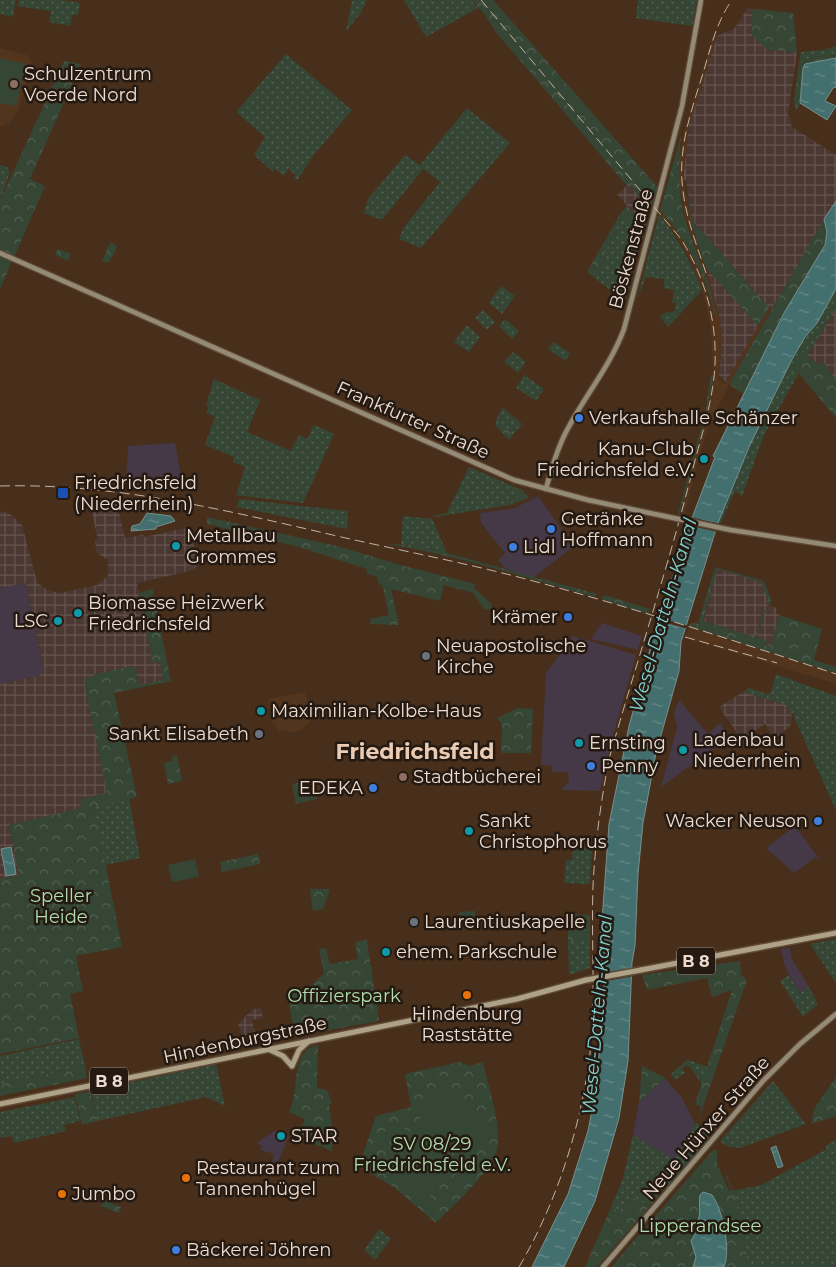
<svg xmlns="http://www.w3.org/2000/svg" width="836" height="1267" font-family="Montserrat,sans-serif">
	<defs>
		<pattern id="industrial-grid" width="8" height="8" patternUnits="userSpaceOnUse" patternTransform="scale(1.25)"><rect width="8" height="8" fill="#4b3832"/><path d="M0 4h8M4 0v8" fill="none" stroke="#65544f"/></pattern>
		<pattern id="grass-dots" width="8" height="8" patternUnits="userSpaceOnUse" patternTransform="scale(1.25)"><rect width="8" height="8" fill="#354635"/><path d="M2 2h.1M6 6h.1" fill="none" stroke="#526051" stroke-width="1.8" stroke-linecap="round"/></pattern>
		<pattern id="forest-crowns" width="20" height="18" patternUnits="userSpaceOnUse" patternTransform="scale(1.25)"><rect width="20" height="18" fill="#354635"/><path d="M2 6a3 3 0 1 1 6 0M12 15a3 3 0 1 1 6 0" fill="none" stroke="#526051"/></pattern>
		<pattern id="water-ripples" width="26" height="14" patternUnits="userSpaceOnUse" patternTransform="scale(1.25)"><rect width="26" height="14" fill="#446f6f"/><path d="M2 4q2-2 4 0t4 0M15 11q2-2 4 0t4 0" fill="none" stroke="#688a89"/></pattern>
	</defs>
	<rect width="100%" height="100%" fill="#472f1b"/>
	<!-- commercial -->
	<g fill="#453847">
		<path d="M175 443 183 486 126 480 128 446Z"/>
		<path d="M538 496 574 546 534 577 504 568 498 560 505 553 481 523 480 513 515 508Z"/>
		<path d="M26 583 44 672 39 676 0 684V588Z"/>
		<path d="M602 623 642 636 638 650 591 639Z"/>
		<path d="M573 636 636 655 613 735 600 791 561 790 569 781 568 772H552V766L541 765 546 673Z"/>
		<path d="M679 700 708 734 720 723 730 737 661 787 677 727 674 713Z"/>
		<path d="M795 826 821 861 816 857 794 873 766 848Z"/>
		<path d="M790 948 792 959 809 987 800 993 785 967 781 949Z"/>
		<path d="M665 1078 682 1098 695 1123 674 1161 633 1135 639 1102Z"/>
		<path d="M274 1131 289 1136 277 1164 272 1162 274 1154 260 1150 262 1146 257 1143Z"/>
	</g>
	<!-- industrial -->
	<g fill="url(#industrial-grid)">
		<path d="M748 8 755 9 768 50 797 52 788 114 792 127 836 155V201L771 310 692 220 686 180H683L689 125 717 36 734 29Z"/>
		<path d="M629 184 649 208 645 227 617 194Z"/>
		<path d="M705 266 758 326 726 382 719 375 722 339 718 310Z"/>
		<path d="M836 308V381L823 362 819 365 807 356Z"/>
		<path d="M90 503H117L125 538 143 535 144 537 190 527 198 563 194 570 137 583 153 663 160 662 164 680 139 685 135 666 94 675V677L84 679 107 793 80 799 81 808 9 825 19 875 0 879V684L39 676 44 670 26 583 0 588V511L10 514 22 525 37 582 47 590 60 593 97 585 108 576V560L97 553 95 541 98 540Z"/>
		<path d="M717 569 761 582 768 599 767 605 777 608 776 613 780 615 770 647 757 637 765 611 763 610 755 637 704 621Z"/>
		<path d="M743 692 789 706 792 718 790 726 775 739 765 724 742 740 719 707Z"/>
		<path d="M261 1008 263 1018 252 1020 255 1033 242 1036 238 1024 253 1009Z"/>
	</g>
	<!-- built -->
	<g fill="#52351c">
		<path d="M713 36H717L689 125 683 179 691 222 718 310 722 339 718 379 725 384 769 308 771 310 734 375 708 428 698 459 685 515 680 514 706 415 713 378 711 327 703 292 690 259 673 231 659 214 660 210 691 250 702 276 715 316 708 285 684 213 679 182V159L684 131Z"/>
		<path d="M0 48 27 55 33 64 17 113 9 123 0 127Z"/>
		<path d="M689 626 836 673V684L685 638Z"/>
		<path d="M305 692 311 720 303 729 290 733 286 730 278 732 277 727 273 725 268 699Z"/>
	</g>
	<!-- grass -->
	<g fill="url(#grass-dots)">
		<path d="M0 0H16L13 17 0 14Z"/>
		<path d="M19 0H61L80 3 78 15H72L70 26 49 22 51 11 17 6Z"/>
		<path d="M352 0H367L361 13 346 31Z"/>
		<path d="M404 0H471L478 8 426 37Z"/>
		<path d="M638 0H697L692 26 636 18Z"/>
		<path d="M836 46V54L814 57 799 64 801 52 823 50Z"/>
		<path d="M286 54 352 110 312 157 297 181 294 178 296 175 289 170 290 166 284 176 275 169 273 172 254 155 265 137 236 112Z"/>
		<path d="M467 108 510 143 421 248 399 239 404 227 440 182 423 169 382 220 364 213 368 199 405 155 420 165Z"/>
		<path d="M0 165 7 167 10 172 0 201Z"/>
		<path d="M659 214C678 238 691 262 702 290L668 327 660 317 666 312 674 313 676 303 672 302 674 290 664 288V279L646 277 637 299Z"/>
		<path d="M619 215 632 221 642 229 625 301 596 279 604 262 605 252 621 219 618 218Z"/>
		<path d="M501 286 515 296 502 314 489 303Z"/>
		<path d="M836 289V308L807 356 799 349 792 365 799 373 764 435 742 496 735 491 721 523H718L749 447 780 380 802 341 817 323Z"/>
		<path d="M483 310 495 322 487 330 475 318Z"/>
		<path d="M505 319 519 331 512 339 499 326Z"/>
		<path d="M467 325 480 337 469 352 454 342Z"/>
		<path d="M554 342 570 353 565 361 548 349Z"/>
		<path d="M513 352 526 362 518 373 504 362Z"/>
		<path d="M711 374 713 378 706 415 680 514H678L705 413Z"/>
		<path d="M524 375 544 389 536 401 516 388Z"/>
		<path d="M214 379 260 400 247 432 291 451 299 435 307 439 314 425 334 434 303 503 236 495 245 467 233 462 234 457 205 445 215 417 206 413 209 406 206 405Z"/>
		<path d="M503 408 522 424 513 435 497 418Z"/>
		<path d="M469 467 522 490 521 494 511 504H516L434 517 433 516 447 513Z"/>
		<path d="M239 499 348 511 347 529 237 507Z"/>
		<path d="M403 516 432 519 447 553 415 545 401 544Z"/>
		<path d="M539 608 540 612H546L548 610 547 616H544L542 621 545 623 536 621 540 620V616H532L531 620 534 621 527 622 529 621V617H526L525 611 527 614 538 612Z"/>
		<path d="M776 674 836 696V810L793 715 797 711 791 714 789 706 743 692 749 688 767 694 771 693Z"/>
		<path d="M129 798 140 858 105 865 94 806Z"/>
		<path d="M573 847 592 848 590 884 564 883 566 860H572Z"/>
		<path d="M835 939 836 941V983L810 944Z"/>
		<path d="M568 941H590V968L569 975Z"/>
		<path d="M789 975 800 993 809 987 818 1004 803 1017 780 981Z"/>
		<path d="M79 1039 85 1066 0 1084V1056Z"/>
		<path d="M687 1060 709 1067 702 1084 690 1067 687 1065 682 1069 685 1073 675 1080 671 1074Z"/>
		<path d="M216 1064 225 1106 206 1097 97 1121 91 1091Z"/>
		<path d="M773 1081 806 1124 740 1148 726 1146 720 1141Z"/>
		<path d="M75 1097 80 1121 64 1125 66 1131 14 1143 12 1136 0 1138V1112Z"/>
		<path d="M695 1123H697L708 1136 707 1142 668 1188 665 1189 655 1181 663 1190 649 1207 634 1198 627 1208 610 1210 623 1178 633 1135 674 1160Z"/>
		<path d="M836 1140V1267H748L735 1200 721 1162 733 1191 761 1185 827 1149 825 1146Z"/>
		<path d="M379 1229 391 1239 375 1260 364 1250Z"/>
	</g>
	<!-- forest -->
	<g fill="url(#forest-crowns)">
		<path d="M472 0H493L654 183 657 187 652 206 649 208 629 184 627 186 495 31 485 15Z"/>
		<path d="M755 9 793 13 797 52 768 50 752 36V12Z"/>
		<path d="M836 54V58L803 66 800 103 796 111 794 100 799 64 814 57Z"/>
		<path d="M64 61 81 64 30 179 45 186 0 289V201Z"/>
		<path d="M681 135C679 161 678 186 683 212 688 234 718 300 715 317 705 273 689 244 660 210Z"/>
		<path d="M684 180 692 220 769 308 758 326 705 266 691 222Z"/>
		<path d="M627 206 642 223V229L632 221 619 215Z"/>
		<path d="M618 218 621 219 605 252 604 262 596 279 587 272Z"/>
		<path d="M824 219 827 227 825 245 784 313 743 394 729 384Z"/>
		<path d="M111 241 117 247 110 261 107 263 102 261Z"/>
		<path d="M58 249 71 254 68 261 55 255Z"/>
		<path d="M799 349 818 365 823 361 836 381V418L792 365Z"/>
		<path d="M497 418 513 435 509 440 495 425Z"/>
		<path d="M522 490 529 498 510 505 521 494Z"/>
		<path d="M207 517 337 546 404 566 475 584 474 588 491 604 492 608 485 610 473 593 444 585 440 601 391 589 399 625 371 624 370 619 389 615 383 587 378 582 377 577 366 573 367 569 299 547 207 524Z"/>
		<path d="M386 544 415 545 447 553 597 594 595 597C526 578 457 555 386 544Z"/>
		<path d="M715 567 764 581 771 599 770 605 766 604 768 599 761 582 717 569 703 621 755 637 763 610H767L765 611 757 637 767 641 766 646 770 647 780 615 822 629 814 660 836 667V673L688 626 693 623 698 624Z"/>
		<path d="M152 589 171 681 114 693 137 797 94 807 122 947 76 956 83 991 70 994 79 1038 0 1054V879L19 875 9 825 81 808 80 799 107 793 84 679 94 677V674L135 666 139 685 163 680 160 662 153 663 139 593Z"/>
		<path d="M604 595 650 609 649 614 601 599Z"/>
		<path d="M518 708 533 709 531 753H501L502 725 497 718Z"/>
		<path d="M177 755 182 781 168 784 164 763 173 761 172 756Z"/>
		<path d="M313 780 317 799 296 804 292 784Z"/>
		<path d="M258 854 260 864 222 872 220 862Z"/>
		<path d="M310 889H330L323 909 313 911Z"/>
		<path d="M568 914 590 915V941H568Z"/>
		<path d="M367 940 379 1021 297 1036 292 1021 288 992 309 988 324 973 319 949 326 948 330 964 358 959 355 942Z"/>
		<path d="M740 961 741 975 747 980 699 1118 701 1107 695 1104 732 990 712 997 707 978 647 990 642 975Z"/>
		<path d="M318 1045 317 1088 327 1090 332 1103 329 1104 333 1134 332 1151 322 1147 328 1132 304 1122 305 1119 289 1112C301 1088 289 1050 318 1045Z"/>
		<path d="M460 1062 469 1066 483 1062C488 1087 502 1125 497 1149 491 1173 453 1205 436 1223L395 1188 359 1166 376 1116 411 1107 405 1074Z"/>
		<path d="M85 1066 87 1078 0 1096V1084Z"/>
		<path d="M642 1066 665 1078 639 1102Z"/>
		<path d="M836 1077V1116L811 1124 814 1109Z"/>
		<path d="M90 1091 97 1121 82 1125 75 1094Z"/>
		<path d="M713 1150H717V1164L729 1191 734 1190 749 1267H611Z"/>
		<path d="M634 1198 649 1207 597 1267H585L610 1210 627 1208Z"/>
		<path d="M104 1200 121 1207 119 1213 101 1206Z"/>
	</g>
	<!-- pitch -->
	<g fill="#354635" fill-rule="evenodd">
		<path d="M0 58 26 64 16 106 0 103Z"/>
		<path d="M195 859 199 877 172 882 168 865Z"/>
		<path d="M475 911V920H459V912Z"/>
		<path d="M440 1090 491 1126 467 1160 416 1124Z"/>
		<path d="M304 1122 327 1132 321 1147 297 1137Z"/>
		<path d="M402 1127 464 1171C456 1181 460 1196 446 1202 440 1205 434 1205 427 1203 419 1200 412 1193 405 1188 388 1177 357 1159 378 1136 385 1128 395 1131 402 1127ZM392 1132 404 1133 380 1167C370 1153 376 1137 392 1132ZM451 1167C462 1179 456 1195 442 1201L428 1200Z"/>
	</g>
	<!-- water -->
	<g fill="url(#water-ripples)" stroke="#76908c">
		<path d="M836 58V87L833 88 825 101 836 106 827 120 800 103 803 68 805 64Z"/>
		<path d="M836 201V289L817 323 805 337 791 361 749 447 718 523 681 642 679 671 656 753 643 823 638 874 635 946 632 962 628 1061 619 1118 595 1201 564 1267H532L568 1194 588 1131 595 1095 603 1016 604 972 600 948 609 824 629 726 654 635 686 534 715 457 713 456 784 313 825 245 827 232 824 219Z"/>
		<path d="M147 513 171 516 175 521 156 527V529L131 531 132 526 140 524Z"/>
		<path d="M11 847 16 874 6 876 1 849Z"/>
		<path d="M776 1146 783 1166 778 1168 771 1148Z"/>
		<path d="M703 1192 712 1195C723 1210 731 1250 724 1267H693L696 1257 691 1241 696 1232 694 1228C703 1217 698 1207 700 1195Z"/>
	</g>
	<!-- pier -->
	<g fill="#472f1b">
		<path d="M690 517 721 524 718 532 687 525Z"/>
		<path d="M657 617 689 626 688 629 656 620Z"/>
		<path d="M634 968V976L601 982V973Z"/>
	</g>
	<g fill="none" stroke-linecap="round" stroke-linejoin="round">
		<defs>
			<g id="secondary">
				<path d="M0 253 514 480 588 500 664 516"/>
				<path d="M546 489C551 470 556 452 565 434 583 398 610 367 624 329L682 106 701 0"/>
				<path d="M731 530 836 546"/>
				<path d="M603 1267 763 1081 800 1044 836 1014"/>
			</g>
			<g id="primary">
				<path d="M641 970 836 933"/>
				<path d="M268 1049 283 1056 292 1066 299 1050 309 1041"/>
				<path d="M0 1104 517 999 586 980"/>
			</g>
		</defs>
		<!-- secondary casing -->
		<use href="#secondary" stroke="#614b38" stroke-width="7"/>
		<!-- primary casing -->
		<use href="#primary" stroke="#614b38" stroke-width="8"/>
		<!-- secondary -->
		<use href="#secondary" stroke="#948b76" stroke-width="4.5"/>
		<!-- primary -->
		<use href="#primary" stroke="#ada287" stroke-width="5"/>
		<!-- rail -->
		<g stroke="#c4b2a4" stroke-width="1" stroke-dasharray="10 5" stroke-linecap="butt">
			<path d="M481 0 681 239C705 277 717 320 715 365 713 403 700 439 691 476 667 571 636 664 609 759 601 801 595 843 593 886 591 942 596 998 590 1053 581 1127 557 1202 519 1267"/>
			<path d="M706 273C696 243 684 213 682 181 679 143 693 106 704 70 711 46 717 21 732 0"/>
			<path d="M0 486C115 483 225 510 337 536 398 550 461 562 522 578 628 606 732 640 836 674"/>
			<path d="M685 637 777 663"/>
		</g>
		<defs>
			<path id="secondary-bridge" d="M664 516 731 530"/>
			<path id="primary-bridge" d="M586 980 641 970"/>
		</defs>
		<!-- secondary-bridge casing -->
		<use href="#secondary-bridge" stroke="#614b38" stroke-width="7" stroke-linecap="butt"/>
		<!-- primary-bridge casing -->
		<use href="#primary-bridge" stroke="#614b38" stroke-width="8" stroke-linecap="butt"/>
		<!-- secondary-bridge -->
		<use href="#secondary-bridge" stroke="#948b76" stroke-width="4.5"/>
		<!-- primary-bridge -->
		<use href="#primary-bridge" stroke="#ada287" stroke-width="5"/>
	</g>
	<!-- markers -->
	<g fill="#8d6e63" stroke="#251a12" stroke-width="2">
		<circle cx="14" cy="84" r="5"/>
		<circle cx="403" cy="777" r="5"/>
	</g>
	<g fill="#3f7fe0" stroke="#251a12" stroke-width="2">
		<circle cx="579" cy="418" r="5"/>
		<circle cx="551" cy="529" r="5"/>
		<circle cx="513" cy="547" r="5"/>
		<circle cx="568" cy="617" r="5"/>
		<circle cx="591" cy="766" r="5"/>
		<circle cx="373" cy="788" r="5"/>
		<circle cx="818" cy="821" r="5"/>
		<circle cx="176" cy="1250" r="5"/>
	</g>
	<g fill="#0f9aa8" stroke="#251a12" stroke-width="2">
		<circle cx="704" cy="459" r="5"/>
		<circle cx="176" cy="546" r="5"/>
		<circle cx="78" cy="613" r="5"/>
		<circle cx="58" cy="621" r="5"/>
		<circle cx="261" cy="711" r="5"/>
		<circle cx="579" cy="743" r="5"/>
		<circle cx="683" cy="750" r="5"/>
		<circle cx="469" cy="831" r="5"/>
		<circle cx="386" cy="952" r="5"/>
		<circle cx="281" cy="1136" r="5"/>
	</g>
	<rect fill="#1a4fb4" stroke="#251a12" stroke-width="2" x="57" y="487" width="12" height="12" rx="2.5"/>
	<g fill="#6b7280" stroke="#251a12" stroke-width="2">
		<circle cx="426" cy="656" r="5"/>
		<circle cx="259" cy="734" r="5"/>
		<circle cx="414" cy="922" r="5"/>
	</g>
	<g fill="#e8710a" stroke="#251a12" stroke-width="2">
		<circle cx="467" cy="995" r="5"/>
		<circle cx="186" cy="1178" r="5"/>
		<circle cx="62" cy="1194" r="5"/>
	</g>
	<g text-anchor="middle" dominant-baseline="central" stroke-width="5" stroke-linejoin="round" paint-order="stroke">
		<!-- shield labels -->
		<g fill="#251a12" stroke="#b0a297" stroke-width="1">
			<rect x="677" y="947.5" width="38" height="27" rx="4"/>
			<rect x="90" y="1067.5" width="38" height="27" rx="4"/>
		</g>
		<g font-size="16" font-weight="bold" fill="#ecdcd0">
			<text x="696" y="961">B 8</text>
			<text x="109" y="1081">B 8</text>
		</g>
		<!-- poi labels -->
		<g font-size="18" fill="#ecdcd0" stroke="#251a12" text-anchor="start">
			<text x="24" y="74">Schulzentrum<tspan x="24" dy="21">Voerde Nord</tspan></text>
			<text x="589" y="418">Verkaufshalle Schänzer</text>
			<text x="694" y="449" text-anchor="end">Kanu-Club<tspan x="694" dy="21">Friedrichsfeld e.V.</tspan></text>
			<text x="74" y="483">Friedrichsfeld<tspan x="74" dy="21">(Niederrhein)</tspan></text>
			<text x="561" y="519">Getränke<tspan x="561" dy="21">Hoffmann</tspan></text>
			<text x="186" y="536">Metallbau<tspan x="186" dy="21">Grommes</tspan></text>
			<text x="523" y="547">Lidl</text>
			<text x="88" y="603">Biomasse Heizwerk<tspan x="88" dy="21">Friedrichsfeld</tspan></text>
			<text x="558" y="617" text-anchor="end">Krämer</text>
			<text x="48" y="621" text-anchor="end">LSC</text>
			<text x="436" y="646">Neuapostolische<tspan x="436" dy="21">Kirche</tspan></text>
			<text x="271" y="711">Maximilian-Kolbe-Haus</text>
			<text x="249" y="734" text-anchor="end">Sankt Elisabeth</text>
			<text x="693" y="740">Ladenbau<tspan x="693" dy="21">Niederrhein</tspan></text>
			<text x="589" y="743">Ernsting</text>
			<text x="601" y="766">Penny</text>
			<text x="413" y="777">Stadtbücherei</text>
			<text x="363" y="788" text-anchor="end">EDEKA</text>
			<text x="479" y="821">Sankt<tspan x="479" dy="21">Christophorus</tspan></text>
			<text x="808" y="821" text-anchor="end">Wacker Neuson</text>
			<text x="424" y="922">Laurentiuskapelle</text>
			<text x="396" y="952">ehem. Parkschule</text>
			<text x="467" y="1014" text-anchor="middle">Hindenburg<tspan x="467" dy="21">Raststätte</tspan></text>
			<text x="291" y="1136">STAR</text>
			<text x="196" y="1168">Restaurant zum<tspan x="196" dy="21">Tannenhügel</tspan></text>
			<text x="72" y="1194">Jumbo</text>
			<text x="186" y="1250">Bäckerei Jöhren</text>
		</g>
		<!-- street labels -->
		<g font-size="18" fill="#ecdcd0" stroke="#251a12">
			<text transform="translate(631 249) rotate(-75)">Böskenstraße</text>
			<text transform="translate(413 420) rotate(24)">Frankfurter Straße</text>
			<text transform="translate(245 1040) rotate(-12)">Hindenburgstraße</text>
			<text transform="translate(706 1128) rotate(-49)">Neue Hünxer Straße</text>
		</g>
		<!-- park labels -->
		<g font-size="18" fill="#b0ddaf" stroke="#251a12">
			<text x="61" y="896">Speller<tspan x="61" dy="21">Heide</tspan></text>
			<text x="344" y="996">Offizierspark</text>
			<text x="432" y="1144">SV 08/29<tspan x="432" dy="21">Friedrichsfeld e.V.</tspan></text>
			<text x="700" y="1226">Lipperandsee</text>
		</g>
		<!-- water labels -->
		<g font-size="19" font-style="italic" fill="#82d1d1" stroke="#251a12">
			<text transform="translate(663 615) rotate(-74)">Wesel-Datteln-Kanal</text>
			<text transform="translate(597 1015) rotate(-85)">Wesel-Datteln-Kanal</text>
		</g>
		<!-- district labels -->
		<g font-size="22" font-weight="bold" fill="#eacbb4" stroke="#251a12">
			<text x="415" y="751">Friedrichsfeld</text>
		</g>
	</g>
</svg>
